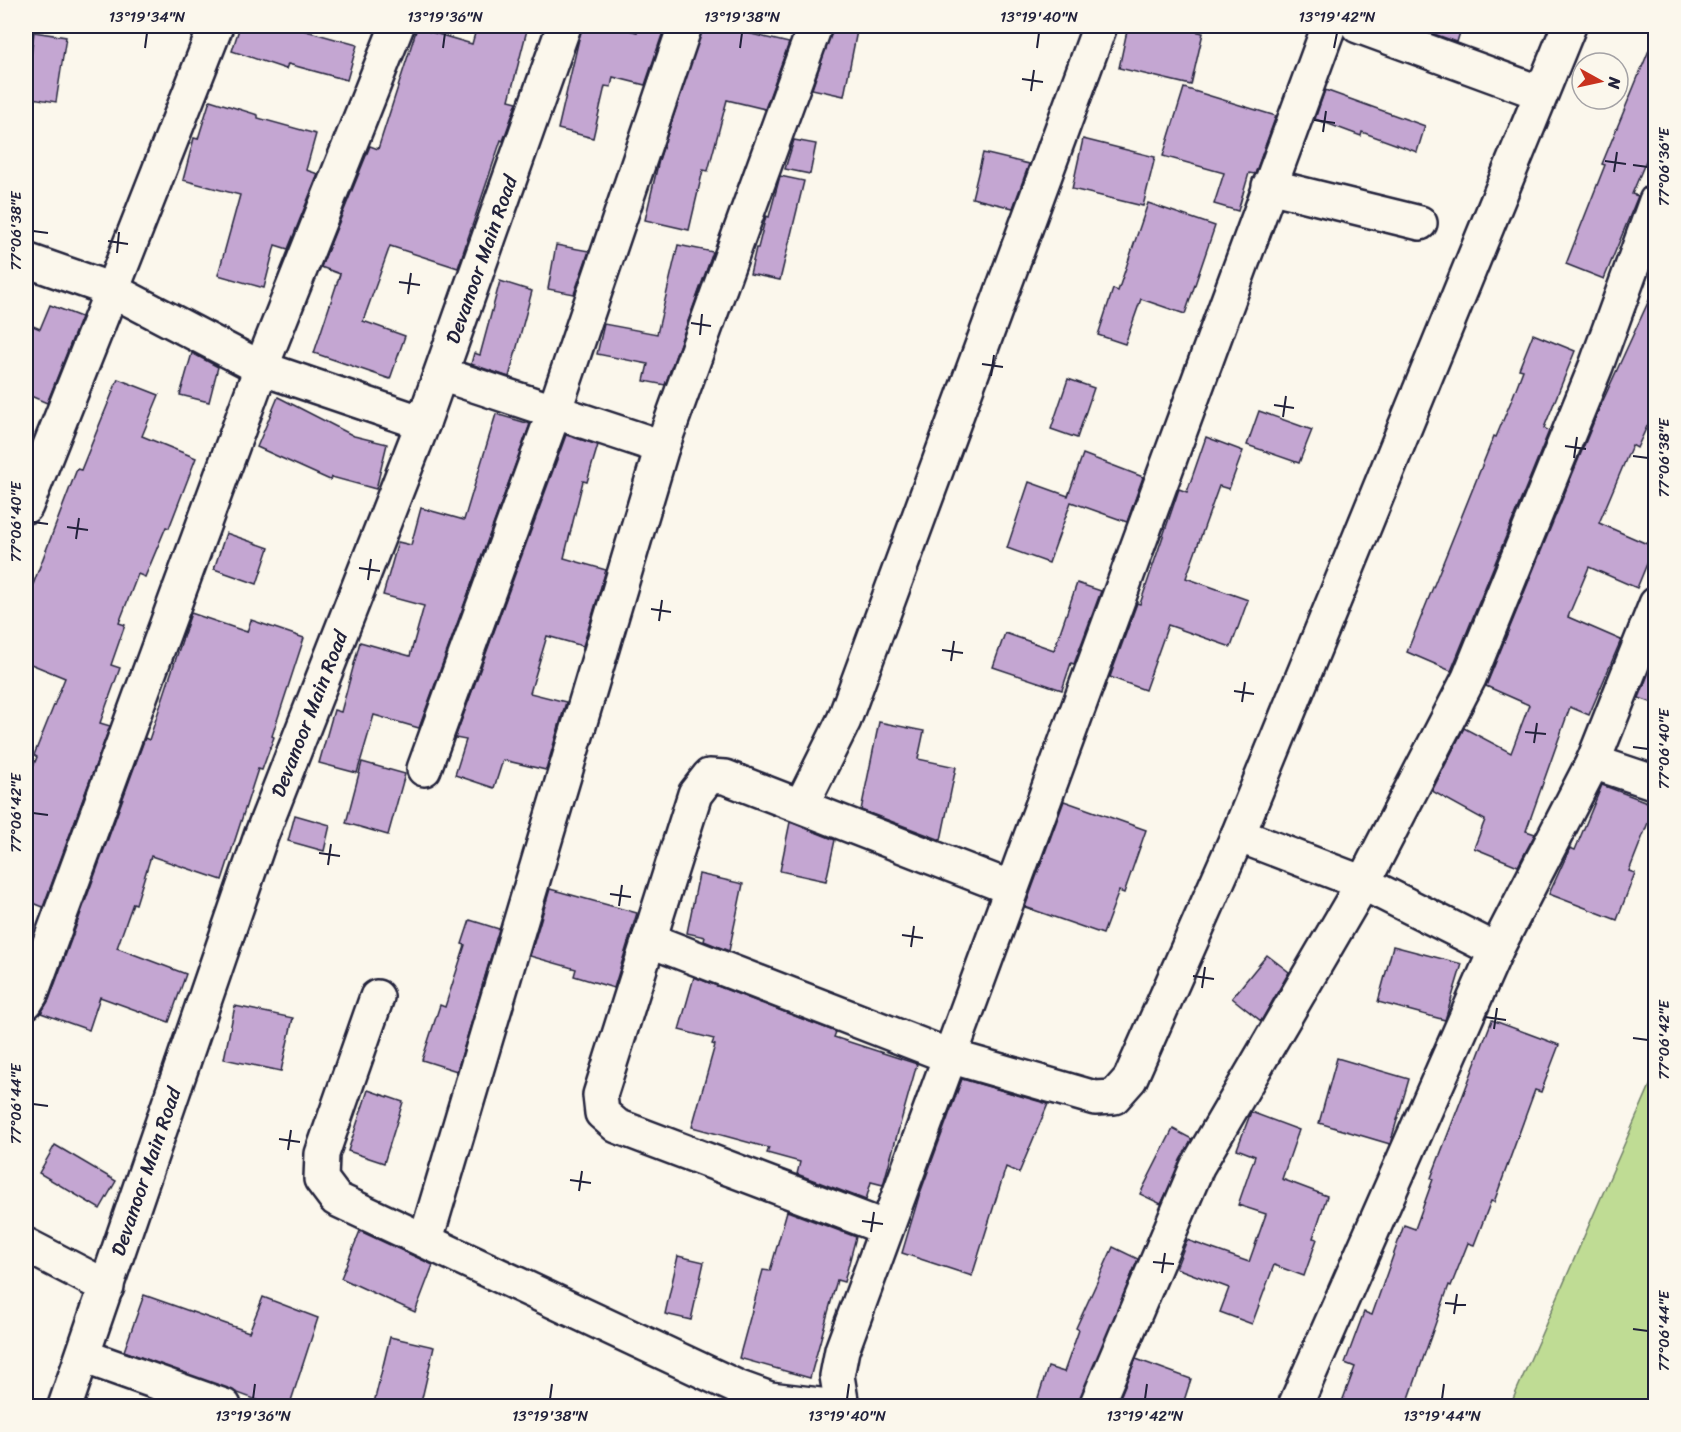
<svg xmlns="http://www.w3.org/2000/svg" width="1681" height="1432" font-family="Sriracha,sans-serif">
	<rect width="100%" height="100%" fill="#fbf7ec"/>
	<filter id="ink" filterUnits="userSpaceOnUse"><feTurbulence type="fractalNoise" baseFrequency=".0167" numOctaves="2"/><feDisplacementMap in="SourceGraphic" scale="12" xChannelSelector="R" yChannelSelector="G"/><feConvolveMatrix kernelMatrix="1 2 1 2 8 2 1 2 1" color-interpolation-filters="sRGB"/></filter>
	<g filter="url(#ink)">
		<!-- green -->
		<path fill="#bfdc94" stroke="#707f68" stroke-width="1.5" d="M1655 1074V1406H1510Z"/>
		<!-- building -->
		<g fill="#c4a6d2" stroke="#22223b" stroke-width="1.5">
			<path d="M240 26H300L299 29 357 45 347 80 288 64 286 69 232 51Z"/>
			<path d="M477 26H528L509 100 517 102 503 141 501 140 458 268 390 246 363 321 405 336 390 379 314 353 340 274 321 267 370 146 378 149 417 28 472 44Z"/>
			<path d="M582 26H612L637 32 639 26H665L645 85 613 77 611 87 605 86 593 138 558 129Z"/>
			<path d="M703 26H748L747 33 789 43 765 109 727 100 708 171 703 170 689 230 645 220 659 160Z"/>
			<path d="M833 26H858L844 96 812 89Z"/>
			<path d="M1128 26H1173L1203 33 1191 85 1119 68Z"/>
			<path d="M1411 26H1462L1457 42Z"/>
			<path d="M34 32 66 37 56 102 26 97Z"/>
			<path d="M1654 38 1656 137 1632 194 1638 196 1604 279 1566 264 1605 165 1602 164Z"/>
			<path d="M1184 88 1276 116 1255 174 1249 173 1238 211 1214 204 1224 173 1163 156Z"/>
			<path d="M1325 90 1425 126 1417 152 1362 132 1361 136 1315 119Z"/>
			<path d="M210 100 258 115V118L316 134 306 170 318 174 288 249 275 245 264 288 218 275 240 195 183 180 194 138 198 139Z"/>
			<path d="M1083 139 1155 157 1143 206 1072 189Z"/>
			<path d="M794 140 816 144 810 174 785 169Z"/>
			<path d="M983 153 1029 164 1013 208 972 198Z"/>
			<path d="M780 176 804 181 780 280 750 274 756 248H758L766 216 769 217Z"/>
			<path d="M1148 203 1215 226 1185 314 1141 299 1125 344 1098 335 1113 289 1118 291Z"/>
			<path d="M556 245 589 251 574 294 548 289Z"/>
			<path d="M678 245 713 252 665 385 644 381 648 364 597 354 604 324 657 334Z"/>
			<path d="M500 281 532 291 509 377 471 364 474 353 480 355Z"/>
			<path d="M1656 285V407L1637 448 1632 445 1599 523 1654 547 1637 588 1589 567 1568 617 1621 640 1589 715 1570 707 1526 831 1535 834 1518 866 1474 848 1485 820 1432 791 1464 728 1511 753 1529 705 1486 686 1599 409Z"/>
			<path d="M50 305 81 317 47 403 26 394V323L40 329Z"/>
			<path d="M1533 334 1575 351 1544 428 1549 431 1451 671 1407 652 1494 436 1496 437 1512 399 1523 370 1519 369Z"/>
			<path d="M192 353 218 367 209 402 180 395Z"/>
			<path d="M118 379 159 395 142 436 196 458 169 528 166 527 145 577 138 574 119 623 125 625 111 665 120 668 100 723 110 726 43 907 26 900V784L37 757 34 755 65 678 26 662V603L77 469 81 470Z"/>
			<path d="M1068 379 1094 388 1077 438 1051 429Z"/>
			<path d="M278 397 354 436 387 444 376 489 332 477 330 480 257 447Z"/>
			<path d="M1259 411 1312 430 1299 463 1247 445Z"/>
			<path d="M496 414 530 424 419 728 374 715 357 773 319 763 334 710 341 712 360 642 410 656 424 606 383 595 398 542 411 545 421 508 464 520Z"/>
			<path d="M566 435 598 445 587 482 583 481 564 558 606 570 583 646 547 636 530 693 566 702 546 770 503 760 494 788 455 775 466 740 455 738Z"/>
			<path d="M1206 437 1243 451 1229 489 1219 486 1186 578 1248 600 1231 647 1168 625 1145 690 1110 677 1137 603 1140 604 1179 489 1187 492Z"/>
			<path d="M1083 454 1143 477 1127 522 1071 502 1049 563 1007 548 1029 482 1068 496Z"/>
			<path d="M226 533 269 548 257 584 214 569Z"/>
			<path d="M1077 583 1101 591 1074 664 1071 663 1062 690 993 667 1005 633 1054 650Z"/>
			<path d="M191 613 247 632 251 620 304 638 272 736 274 737 262 770 258 769 222 880 151 856 136 904 133 903 117 948 186 974 169 1022 100 997 89 1030 41 1013 49 1000 145 738 149 740Z"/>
			<path d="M1654 659H1656V704L1639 698Z"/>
			<path d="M879 722 924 731 918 759 956 767 941 840 861 810Z"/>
			<path d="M362 762 405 774 388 835 346 823Z"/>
			<path d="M1602 785 1655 805 1629 871 1635 873 1617 920 1549 894 1570 848 1575 850Z"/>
			<path d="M1064 801 1146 830 1124 893 1119 891 1103 934 1025 907Z"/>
			<path d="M295 815 330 825 324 851 288 841Z"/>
			<path d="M790 822 835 840 826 881 780 871Z"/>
			<path d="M699 874 743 884 729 951 704 941 705 937 687 933Z"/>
			<path d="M550 889 637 913 614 988 574 976 576 969 530 956Z"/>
			<path d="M470 920 499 929 457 1071 422 1060 440 1005 445 1007 465 945 462 944Z"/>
			<path d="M1393 946 1462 964 1445 1020 1378 1002Z"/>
			<path d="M1267 955 1289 972 1261 1021 1232 998Z"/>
			<path d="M694 977 836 1032 834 1037 917 1064 883 1185 871 1182 866 1200 797 1174 800 1162 767 1153 769 1148 692 1127 715 1045 712 1044 714 1039 679 1030Z"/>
			<path d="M235 1006 293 1018 281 1071 224 1059Z"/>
			<path d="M1492 1020 1559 1045 1541 1092 1535 1090 1494 1202 1491 1201 1474 1245 1468 1243 1451 1286 1449 1285 1406 1407H1340L1355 1367 1345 1363 1364 1312 1372 1315 1404 1225 1415 1229 1433 1179 1431 1178Z"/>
			<path d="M1337 1058 1409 1079 1390 1144 1319 1123Z"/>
			<path d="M962 1079 1048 1104 1019 1173 1006 1167 972 1276 902 1253 919 1196Z"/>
			<path d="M368 1090 403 1102 384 1163 348 1151Z"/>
			<path d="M1251 1112 1299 1130 1282 1179 1327 1196 1313 1238 1317 1239 1304 1276 1274 1265 1252 1324 1220 1312 1229 1288 1176 1268 1187 1240 1249 1262 1266 1214 1238 1205 1255 1156 1237 1149Z"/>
			<path d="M1173 1129 1192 1139 1161 1204 1140 1194Z"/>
			<path d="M55 1145 116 1181 100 1209 39 1173Z"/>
			<path d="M787 1211 856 1237 844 1282 837 1280 810 1378 739 1358 763 1270 770 1271Z"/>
			<path d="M360 1231 433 1265 415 1312 341 1278Z"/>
			<path d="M1113 1247 1138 1259 1078 1407H1035L1048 1367 1064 1372 1079 1330 1076 1328Z"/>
			<path d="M678 1256 704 1262 691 1320 665 1314Z"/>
			<path d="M144 1295 249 1332 263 1297 318 1318 289 1407H276L124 1351Z"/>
			<path d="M390 1337 434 1347 420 1407H373Z"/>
			<path d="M1136 1359 1191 1379 1182 1407H1130L1118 1402Z"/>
		</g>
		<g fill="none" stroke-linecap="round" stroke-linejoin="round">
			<defs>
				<g id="minor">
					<path d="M216 26 112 290 261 368 423 423"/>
					<path d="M1358 26 1541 93"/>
					<path d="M1269 186 1420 223"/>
					<path d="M26 260 112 290 26 506"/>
					<path d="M441 374 662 447"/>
					<path d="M1593 762 1656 783"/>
					<path d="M424 769 554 412 685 26"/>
					<path d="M801 806 844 720 1100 26"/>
					<path d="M649 940 949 1056 1095 1098 1114 1097 1130 1079 1238 835"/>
					<path d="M1496 950 1363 883 1469 678 1596 366 1656 201"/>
					<path d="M377 997 322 1154 321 1179 336 1199 737 1387 770 1399 828 1406"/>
					<path d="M26 1002 31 994 261 368 397 26"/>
					<path d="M886 1228 617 1126 602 1113 600 1095 695 794 709 776 725 777 1011 888"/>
					<path d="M426 1239 662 447 815 26"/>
					<path d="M26 1245 107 1287"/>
					<path d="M83 1356 224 1406"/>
					<path id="s1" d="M65 1406 261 836 423 423 564 26"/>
					<path d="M842 1406 837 1376 842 1350 1329 26"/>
					<path d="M1096 1406 1197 1167 1363 883 1238 835 1569 26"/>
					<path d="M1295 1406 1496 950 1593 762 1656 604"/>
				</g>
			</defs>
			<!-- minor casing -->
			<use href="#minor" stroke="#22223b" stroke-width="38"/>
			<!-- minor -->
			<use href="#minor" stroke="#fbf7ec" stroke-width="33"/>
		</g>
	</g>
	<!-- ticks -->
	<path fill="none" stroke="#22223b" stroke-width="2" d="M145 48 147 33M443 48 445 33M740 48 742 33M1037 48 1039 33M1334 48 1337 33M1022 79 1043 82M1031 91 1034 70M1314 120 1335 123M1323 132 1326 111M1605 161 1626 164M1633 165 1648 167M1614 172 1617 152M33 231 48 233M108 241 128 244M117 253 119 232M399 282 420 285M408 294 411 273M691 323 711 326M700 335 702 314M982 364 1003 367M991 376 994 355M1274 405 1294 408M1283 417 1286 396M1565 446 1586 449M1633 456 1648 458M1574 458 1577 437M33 522 48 524M67 527 88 530M76 539 79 518M359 568 380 571M368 580 371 559M651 609 671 612M659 621 662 600M942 650 963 653M951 661 954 641M1234 691 1254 694M1242 702 1245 682M1525 732 1546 734M1534 743 1537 723M1633 747 1648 749M33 813 48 815M319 853 340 856M328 865 331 844M610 894 631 897M619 906 622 885M902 935 923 938M911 947 914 926M1193 976 1214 979M1202 988 1205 967M1485 1017 1506 1020M1494 1029 1497 1008M1633 1038 1648 1040M33 1104 48 1106M279 1139 300 1142M288 1150 291 1130M570 1180 591 1183M579 1191 582 1171M862 1221 883 1224M871 1232 874 1212M1153 1262 1174 1264M1162 1273 1165 1253M1445 1303 1466 1305M1454 1314 1457 1294M1633 1329 1648 1331M253 1399 255 1384M550 1399 552 1384M847 1399 849 1384M1145 1399 1147 1384M1442 1399 1444 1384"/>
	<g text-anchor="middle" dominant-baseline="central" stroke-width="4.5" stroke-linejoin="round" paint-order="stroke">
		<!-- street labels -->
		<g font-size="20" fill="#22223b" stroke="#fbf7ec">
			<text stroke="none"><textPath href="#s1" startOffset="1220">Devanoor Main Road</textPath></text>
			<text stroke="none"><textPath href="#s1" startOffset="734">Devanoor Main Road</textPath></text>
			<text stroke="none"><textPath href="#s1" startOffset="248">Devanoor Main Road</textPath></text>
		</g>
	</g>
	<!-- margin -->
	<rect width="1681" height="1432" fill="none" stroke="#fbf7ec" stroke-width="66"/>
	<!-- north arrow -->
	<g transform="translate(1600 81) rotate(98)"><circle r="28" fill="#fbf7ec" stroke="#a4a2a5" stroke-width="1.5"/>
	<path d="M0-4.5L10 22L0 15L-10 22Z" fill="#c8321e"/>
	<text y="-9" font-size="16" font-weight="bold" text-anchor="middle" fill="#22223b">N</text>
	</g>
	<rect x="33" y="33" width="1615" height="1366" fill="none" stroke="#22223b" stroke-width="2"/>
	<g font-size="15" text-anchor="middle" fill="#22223b">
		<text x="147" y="22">13°19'34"N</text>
		<text x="445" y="22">13°19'36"N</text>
		<text x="742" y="22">13°19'38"N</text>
		<text x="1039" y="22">13°19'40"N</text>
		<text x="1337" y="22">13°19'42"N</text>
		<text transform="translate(1664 167) rotate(-90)" y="5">77°06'36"E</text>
		<text transform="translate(16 231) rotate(-90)" y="5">77°06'38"E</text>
		<text transform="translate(1664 458) rotate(-90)" y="5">77°06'38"E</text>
		<text transform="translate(16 522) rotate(-90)" y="5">77°06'40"E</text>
		<text transform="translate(1664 749) rotate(-90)" y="5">77°06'40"E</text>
		<text transform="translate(16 813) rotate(-90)" y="5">77°06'42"E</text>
		<text transform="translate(1664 1040) rotate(-90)" y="5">77°06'42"E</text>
		<text transform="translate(16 1104) rotate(-90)" y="5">77°06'44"E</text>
		<text transform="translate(1664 1331) rotate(-90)" y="5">77°06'44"E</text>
		<text x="253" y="1421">13°19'36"N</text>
		<text x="550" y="1421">13°19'38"N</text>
		<text x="847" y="1421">13°19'40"N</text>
		<text x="1145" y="1421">13°19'42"N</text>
		<text x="1442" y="1421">13°19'44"N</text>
	</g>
</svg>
